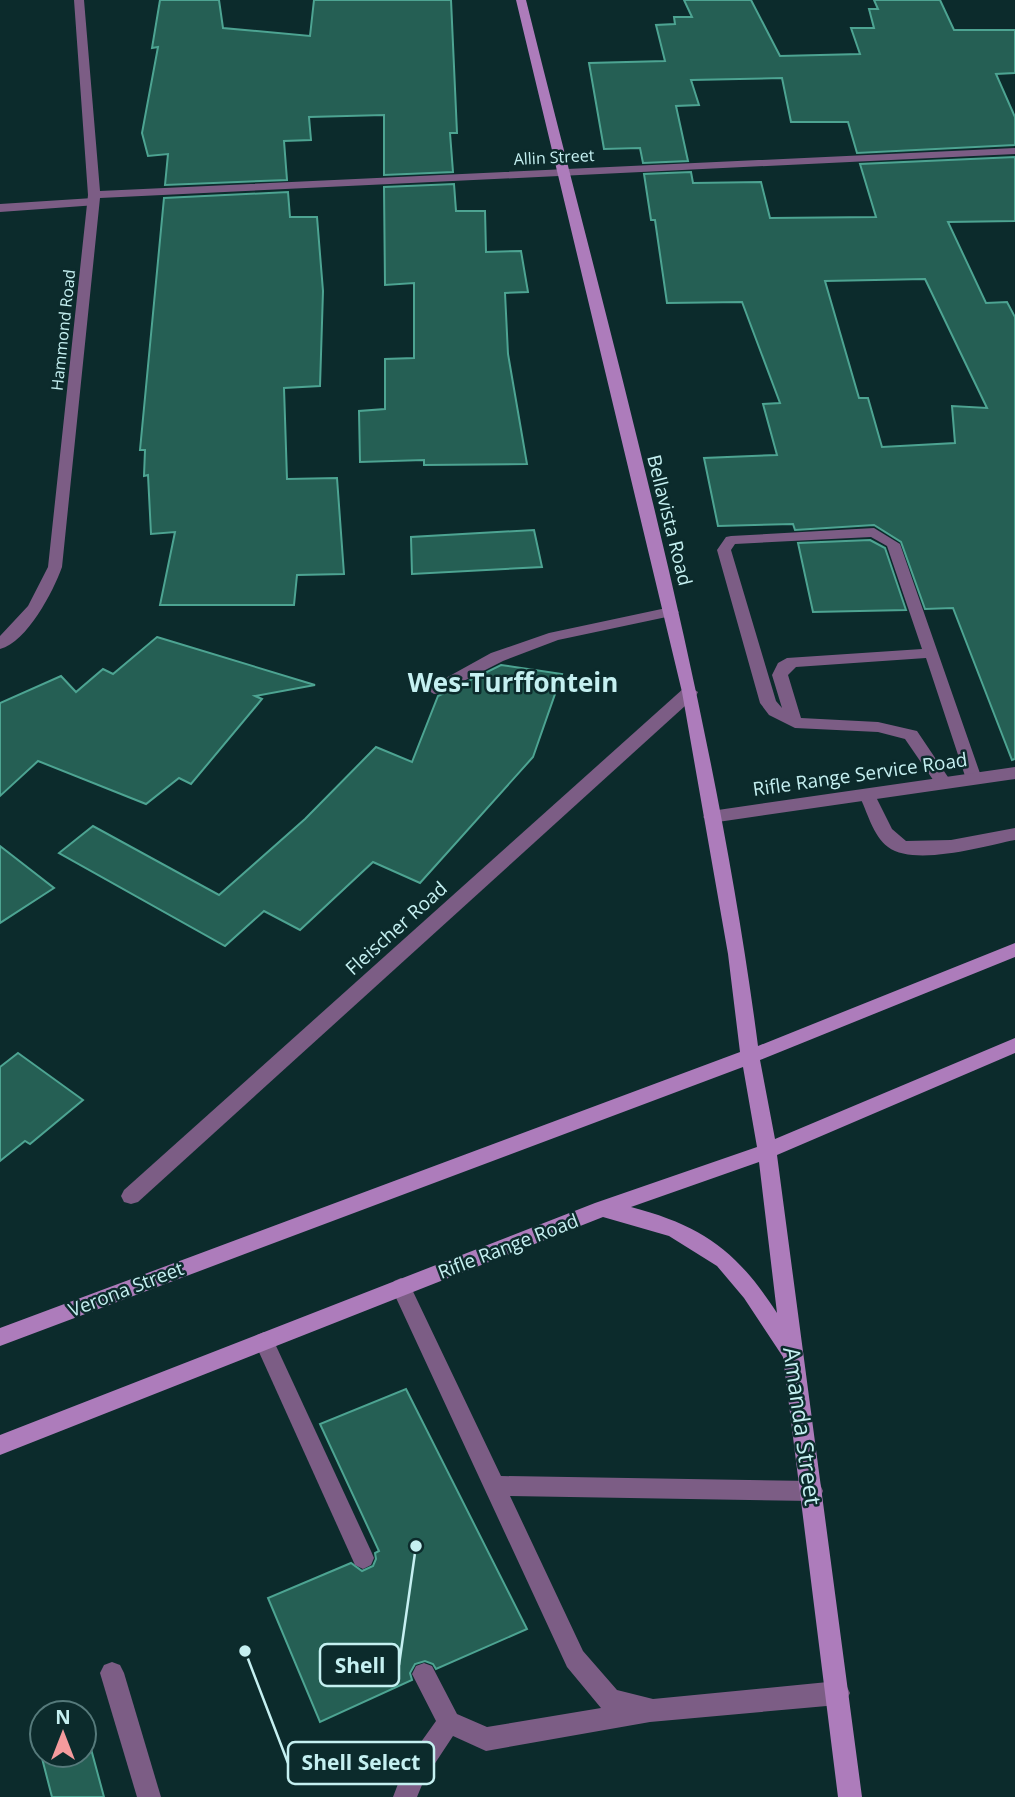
<svg xmlns="http://www.w3.org/2000/svg" width="1015" height="1797" font-family="'Open Sans',sans-serif">
	<rect width="100%" height="100%" fill="#0c2b2c"/>
	<!-- building -->
	<g fill="#255f54" stroke="#4da492" stroke-width="2" fill-rule="evenodd">
		<path d="M160 0H219L223 28 310 36 314 0H451L457 133H450L453 172 384 175V115L309 117 311 140 284 141 287 180 165 185 168 154 148 156 142 133 158 47 152 48Z"/>
		<path d="M684 0H751L780 56 860 54 851 28H874L869 9H878L874 0H940L954 30H1015V73L996 74 1015 117V145L857 153 848 122H791L782 78 691 80 699 105 676 106 688 161 643 163 640 148 604 149 589 63 665 61 656 25 675 24 674 17H692Z"/>
		<path d="M1015 157V221L948 222 986 303 1007 302 1015 317V759L1012 760 953 608 925 609 901 542 874 525 795 530 793 524 718 526 704 458 777 455 763 404 780 403 742 302 667 303 655 220H651L644 174 691 172 693 183 761 182 770 218 876 217 860 164ZM925 279 987 408 952 406 955 443 882 447 868 398H859L825 281Z"/>
		<path d="M454 184 456 211H485L486 252 521 251 528 292 505 293 508 354 527 464 424 465V460L360 462 359 411 385 409V359L414 358V283L385 285 384 187Z"/>
		<path d="M288 192 290 217H317L323 291 320 386 284 388 287 479 337 478 344 574 297 575 294 605H160L175 532 151 534 148 475 144 476 145 450H140L164 198Z"/>
		<path d="M534 530 542 567 412 574 411 537Z"/>
		<path d="M870 540 885 548 906 610 813 612 798 543Z"/>
		<path d="M157 637 315 685 255 696 262 699 191 784 179 778 146 804 38 761 0 796V703L61 676 76 692 103 669 113 674Z"/>
		<path d="M501 665 562 674 533 757 420 883 373 862 300 930 264 911 225 946 59 853 93 826 219 895 305 819 376 747 412 762 438 696Z"/>
		<path d="M0 846 54 888 0 923Z"/>
		<path d="M18 1053 83 1100 30 1144 25 1141 0 1161V1067Z"/>
		<path d="M406 1389 527 1629 436 1669 433 1664 425 1661 415 1664 410 1673 412 1680 320 1722 268 1598 351 1563 362 1571 373 1566 376 1559 375 1553 379 1551 320 1424Z"/>
		<path d="M84 1723 104 1797H52L34 1727 42 1724V1755H84Z"/>
	</g>
	<g fill="none" stroke-linecap="round" stroke-linejoin="round">
		<!-- lane -->
		<g fill="#7c5d85" fill-rule="evenodd">
			<path d="M93 198 99 202 97 205 0 212V204Z"/>
			<path d="M874 528 900 544 982 779 980 783H968L966 779 926 658 796 667 788 675 801 718 878 722 917 731 952 783 944 789 938 787 905 739 878 732 795 728 769 715 760 703 717 550 726 537 731 536ZM871 537 887 546 922 649 787 658 778 663 772 675 782 708 776 701 731 550 735 544Z"/>
			<path d="M671 607 679 612 676 615 558 640 503 661 440 693 434 694 426 689 491 653 549 633Z"/>
			<path d="M867 789 873 791 892 829 906 841 951 840 1015 828V840C984 846 915 867 888 847 873 836 867 811 859 795Z"/>
			<path d="M401 1278 408 1281 501 1476 812 1481 820 1484 823 1491 820 1498 812 1501 510 1496 583 1651 617 1690 653 1699 838 1681 846 1685 850 1693 846 1701 838 1705 650 1722 486 1751 453 1736 424 1780 417 1797H393L406 1763 436 1721 412 1674 416 1666 424 1663 432 1666 457 1714 487 1727 601 1708 567 1667 391 1287 394 1281Z"/>
			<path d="M264 1332 271 1335 371 1551 374 1558 371 1565 363 1569 355 1565 254 1341 257 1335Z"/>
			<path d="M112 1662 120 1665 124 1673 161 1797H137L100 1673 104 1665Z"/>
		</g>
		<!-- street -->
		<g fill="#7c5d85" fill-rule="evenodd">
			<path d="M74 0H84L100 191 1015 148V154L100 198 62 567C53 592 27 642 0 649V636L28 606 48 567 88 195Z"/>
			<path d="M690 687 698 692 696 696 138 1202 131 1204 124 1202 121 1196 124 1190 684 688Z"/>
			<path d="M1015 767V779L711 823 703 817 711 811Z"/>
		</g>
		<!-- secondary -->
		<path fill="#ad7cbb" fill-rule="evenodd" d="M516 0H526C612 346 712 692 758 1046L1015 943V957L760 1060 775 1139 1015 1038V1053L777 1155 862 1797H838L783 1357 744 1298 717 1266 669 1236 603 1217 0 1455V1435L595 1203 757 1147 743 1067 0 1346V1328L740 1052 728 954 682 692ZM759 1162 777 1313C737 1251 703 1226 631 1207Z"/>
	</g>
	<g text-anchor="middle" dominant-baseline="central" stroke-width="5" stroke-linejoin="round" paint-order="stroke">
		<!-- far-street labels -->
		<g font-size="16" fill="#c5f0f1" stroke="#0c2b2c">
			<text transform="translate(554 157) rotate(-3)">Allin Street</text>
			<text transform="translate(63 330) rotate(-84)">Hammond Road</text>
		</g>
		<!-- street labels -->
		<g font-size="19" fill="#c5f0f1" stroke="#0c2b2c">
			<text transform="translate(670 520) rotate(76)">Bellavista Road</text>
			<text transform="translate(860 774) rotate(-8)">Rifle Range Service Road</text>
			<text transform="translate(396 928) rotate(-42)">Fleischer Road</text>
			<text transform="translate(508 1246) rotate(-21)">Rifle Range Road</text>
			<text transform="translate(126 1289) rotate(-21)">Verona Street</text>
		</g>
		<!-- near-street labels -->
		<g font-size="23" fill="#c5f0f1" stroke="#0c2b2c">
			<text transform="translate(803 1426) rotate(82)">Amanda Street</text>
		</g>
		<!-- district labels -->
		<g font-size="26" font-weight="bold" fill="#c5f0f1" stroke="#0c2b2c">
			<text x="513" y="682">Wes-Turffontein</text>
		</g>
	</g>
	<!-- callouts -->
	<path fill="none" stroke="#c5f0f1" stroke-width="2.5" d="M416 1546L399 1665M245 1651L288 1763"/>
	<g fill="#c5f0f1" stroke="#0c2b2c" stroke-width="2.5">
		<circle cx="416" cy="1546" r="7"/>
		<circle cx="245" cy="1651" r="7"/>
	</g>
	<g fill="#0c2b2c" stroke="#c5f0f1" stroke-width="2.5">
		<rect x="320" y="1644" width="79" height="42" rx="7"/>
		<rect x="288" y="1742" width="146" height="42" rx="7"/>
	</g>
	<g font-size="21" text-anchor="middle" font-weight="bold" fill="#c5f0f1">
		<text x="360" y="1673">Shell</text>
		<text x="361" y="1770">Shell Select</text>
	</g>
	<!-- north arrow -->
	<g transform="translate(63 1734)"><circle r="33" fill="#0c2b2c" stroke="#567a7b" stroke-width="2"/>
	<path d="M0-5L12 26L0 18L-12 26Z" fill="#f59b9d"/>
	<text y="-10" font-size="19" font-weight="bold" text-anchor="middle" fill="#c5f0f1">N</text>
	</g>
</svg>
